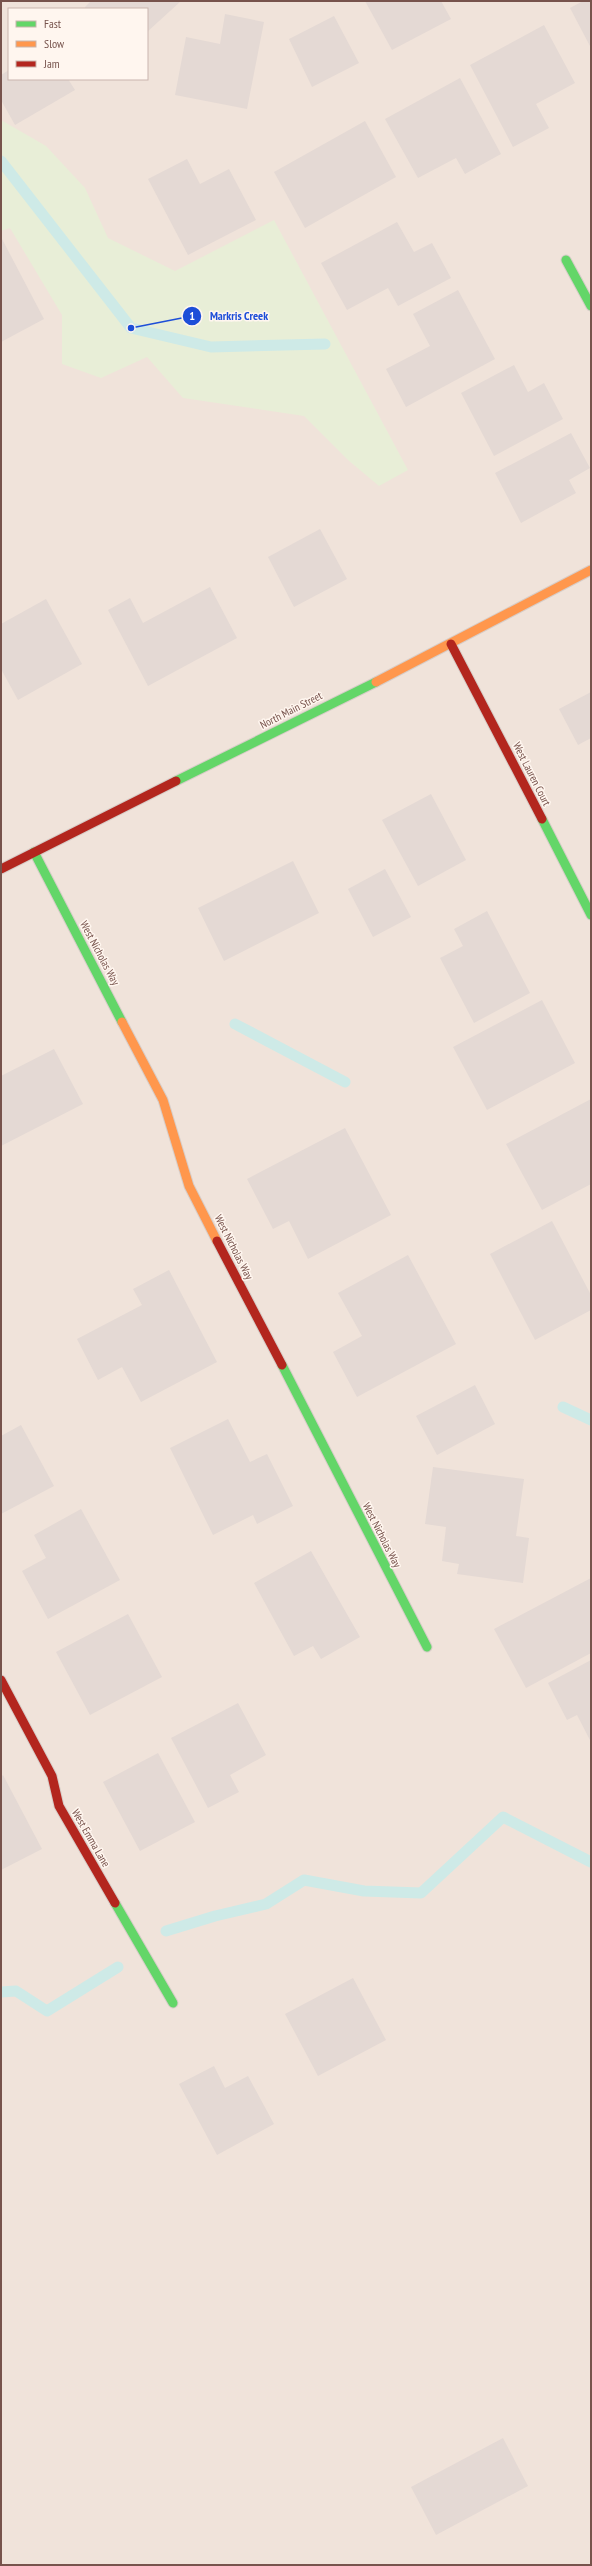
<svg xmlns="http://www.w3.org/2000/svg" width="592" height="2566" font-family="'PT Sans Narrow',sans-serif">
	<rect width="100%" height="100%" fill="#f7f2ec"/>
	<!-- residential -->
	<path fill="#f0e3da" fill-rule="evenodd" d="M1 1H591V2565H1ZM9 9H147V79H9Z"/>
	<!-- green -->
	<path fill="#e8eed7" d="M1 120 46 146 85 188 108 238 175 271 274 220 408 470 379 486 348 460 304 416 183 398 147 357 101 378 62 364V315L10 228 1 231Z"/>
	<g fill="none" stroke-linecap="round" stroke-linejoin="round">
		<!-- stream -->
		<g stroke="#ceeae7" stroke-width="11">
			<path d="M1 161 131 328 211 347 325 344"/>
			<path d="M235 1024 345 1082"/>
			<path d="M563 1407 591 1420"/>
			<path d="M166 1931 215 1916 266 1904 304 1880 364 1891 421 1893 503 1817 591 1862"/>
			<path d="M1 1992 16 1991 47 2011 118 1967"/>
		</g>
	</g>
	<!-- building -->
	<g fill="#e4d9d4">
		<path d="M91 1H181L147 32V9H86L85 7Z"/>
		<path d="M365 1H441L451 19 392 50Z"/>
		<path d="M583 1H591V48L570 8Z"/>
		<path d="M225 14 264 22 247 109 175 95 186 37 220 44Z"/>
		<path d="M334 16 359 63 312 87 289 39Z"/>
		<path d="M544 25 575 83 536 104 549 128 513 147 470 65Z"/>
		<path d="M9 70V79H68L75 90 15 125 1 100V75Z"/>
		<path d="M460 78 501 154 465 174 456 158 418 178 385 119Z"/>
		<path d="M365 121 396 177 305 228 274 172Z"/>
		<path d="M187 159 200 184 229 169 256 220 188 255 148 179Z"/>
		<path d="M397 222 414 252 432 243 451 278 398 306 388 288 347 310 321 263Z"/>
		<path d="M1 237 44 319 1 342Z"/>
		<path d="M458 290 495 359 406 407 386 369 430 346 413 314Z"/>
		<path d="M514 365 528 392 544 383 563 419 494 456 461 393Z"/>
		<path d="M571 433 590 468 569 480 576 493 521 523 495 473Z"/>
		<path d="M320 529 347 579 294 607 268 557Z"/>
		<path d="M210 587 237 638 148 686 108 610 130 598 143 623Z"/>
		<path d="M46 599 82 664 18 700 1 669V624Z"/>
		<path d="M591 692V738L578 745 559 709Z"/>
		<path d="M431 794 466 860 418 886 382 820Z"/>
		<path d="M293 861 319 913 224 961 198 908Z"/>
		<path d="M385 869 411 917 373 937 348 889Z"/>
		<path d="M487 911 530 993 474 1023 440 958 463 946 454 929Z"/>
		<path d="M542 1000 575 1063 487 1110 453 1047Z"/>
		<path d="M54 1049 83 1104 1 1146V1076Z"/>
		<path d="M591 1099V1184L542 1210 506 1144Z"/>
		<path d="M345 1128 391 1215 308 1259 289 1221 273 1229 247 1179Z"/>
		<path d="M552 1221 591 1295V1310L535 1340 490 1254Z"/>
		<path d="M408 1255 456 1344 357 1397 333 1352 362 1336 338 1293Z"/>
		<path d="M169 1270 217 1362 141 1402 122 1367 98 1380 77 1339 142 1305 133 1289Z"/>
		<path d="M475 1385 495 1424 437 1455 416 1416Z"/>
		<path d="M228 1419 250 1462 267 1454 293 1506 257 1524 253 1515 213 1535 170 1448Z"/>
		<path d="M21 1425 54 1486 1 1514V1436Z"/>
		<path d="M433 1467 524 1479 516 1536 529 1538 523 1583 457 1574 459 1564 442 1561 446 1527 425 1524Z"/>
		<path d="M81 1509 120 1580 48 1619 22 1571 46 1558 34 1535Z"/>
		<path d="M311 1551 360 1637 321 1659 313 1646 294 1656 254 1583Z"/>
		<path d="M591 1578V1653L526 1688 494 1629Z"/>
		<path d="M128 1614 162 1677 90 1715 56 1652Z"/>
		<path d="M591 1660V1742L577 1715 567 1720 548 1683Z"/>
		<path d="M238 1703 266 1755 230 1775 239 1792 208 1808 171 1738Z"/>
		<path d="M158 1753 195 1822 140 1851 103 1782Z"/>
		<path d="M3 1775 42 1849 1 1870V1777Z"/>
		<path d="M353 1978 386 2040 318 2076 285 2014Z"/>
		<path d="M214 2066 225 2088 248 2076 274 2124 217 2155 179 2084Z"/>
		<path d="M503 2438 528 2486 436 2535 411 2487Z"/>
	</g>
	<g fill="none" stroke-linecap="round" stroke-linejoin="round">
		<defs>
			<g id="fast">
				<path d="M566 260 591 306"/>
				<path d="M176 781 376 682"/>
				<path d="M542 819 591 915"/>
				<path d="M34 852 122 1022"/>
				<path d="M282 1365 427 1647"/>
				<path d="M115 1903 173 2003"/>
			</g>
			<g id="slow">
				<path d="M376 682 591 570"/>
				<path d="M122 1022 163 1100 189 1186 217 1241"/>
			</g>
			<g id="jam">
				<path d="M451 644 542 819"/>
				<path d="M1 869 176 781"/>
				<path d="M217 1241 282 1365"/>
				<path d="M1 1680 52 1776 59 1806 115 1903"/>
			</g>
		</defs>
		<!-- fast casing -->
		<use href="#fast" stroke="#d7cdc8" stroke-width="11"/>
		<!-- slow casing -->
		<use href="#slow" stroke="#d7cdc8" stroke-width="11"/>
		<!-- jam casing -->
		<use href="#jam" stroke="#d7cdc8" stroke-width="11"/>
		<!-- fast -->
		<use href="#fast" stroke="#63d668" stroke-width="9"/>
		<!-- slow -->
		<use href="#slow" stroke="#ff974d" stroke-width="9"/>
		<!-- jam -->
		<use href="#jam" stroke="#b3261e" stroke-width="9"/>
	</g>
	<g text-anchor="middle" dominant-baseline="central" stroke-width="3" stroke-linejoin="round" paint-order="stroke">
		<!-- street labels -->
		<g font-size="11" fill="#77534c" stroke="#fff6ef">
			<text transform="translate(291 710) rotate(-27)">North Main Street</text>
			<text transform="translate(532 774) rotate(63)">West Lauren Court</text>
			<text transform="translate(100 953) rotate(62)">West Nicholas Way</text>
			<text transform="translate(234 1247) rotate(63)">West Nicholas Way</text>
			<text transform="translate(382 1535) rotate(63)">West Nicholas Way</text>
			<text transform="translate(91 1838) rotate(60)">West Emma Lane</text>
		</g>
	</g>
	<!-- callouts -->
	<path fill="none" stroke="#1d4ed8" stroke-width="1.5" d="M131 328L192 316"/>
	<g fill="#1d4ed8" stroke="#fff6ef" stroke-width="1.5">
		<circle cx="131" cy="328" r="4"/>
		<circle cx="192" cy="316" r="10"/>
	</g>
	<g font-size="12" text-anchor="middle" font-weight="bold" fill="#fff">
		<text x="192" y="320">1</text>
	</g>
	<g font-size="12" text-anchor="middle" font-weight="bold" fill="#1d4ed8" stroke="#fff6ef" stroke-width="3" stroke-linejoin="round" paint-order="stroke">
		<text x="239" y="320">Markris Creek</text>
	</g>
	<!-- border -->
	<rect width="592" height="2566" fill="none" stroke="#77534c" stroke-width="4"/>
	<!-- legend -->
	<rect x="8" y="8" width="140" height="72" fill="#fff6ef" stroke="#c9b5ae"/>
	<rect x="16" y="21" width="20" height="6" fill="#63d668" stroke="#c9b5ae"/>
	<text x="44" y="28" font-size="12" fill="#77534c">Fast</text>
	<rect x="16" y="41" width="20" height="6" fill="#ff974d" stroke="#c9b5ae"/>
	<text x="44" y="48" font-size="12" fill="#77534c">Slow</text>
	<rect x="16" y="61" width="20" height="6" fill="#b3261e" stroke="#c9b5ae"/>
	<text x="44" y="68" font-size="12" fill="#77534c">Jam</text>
</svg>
